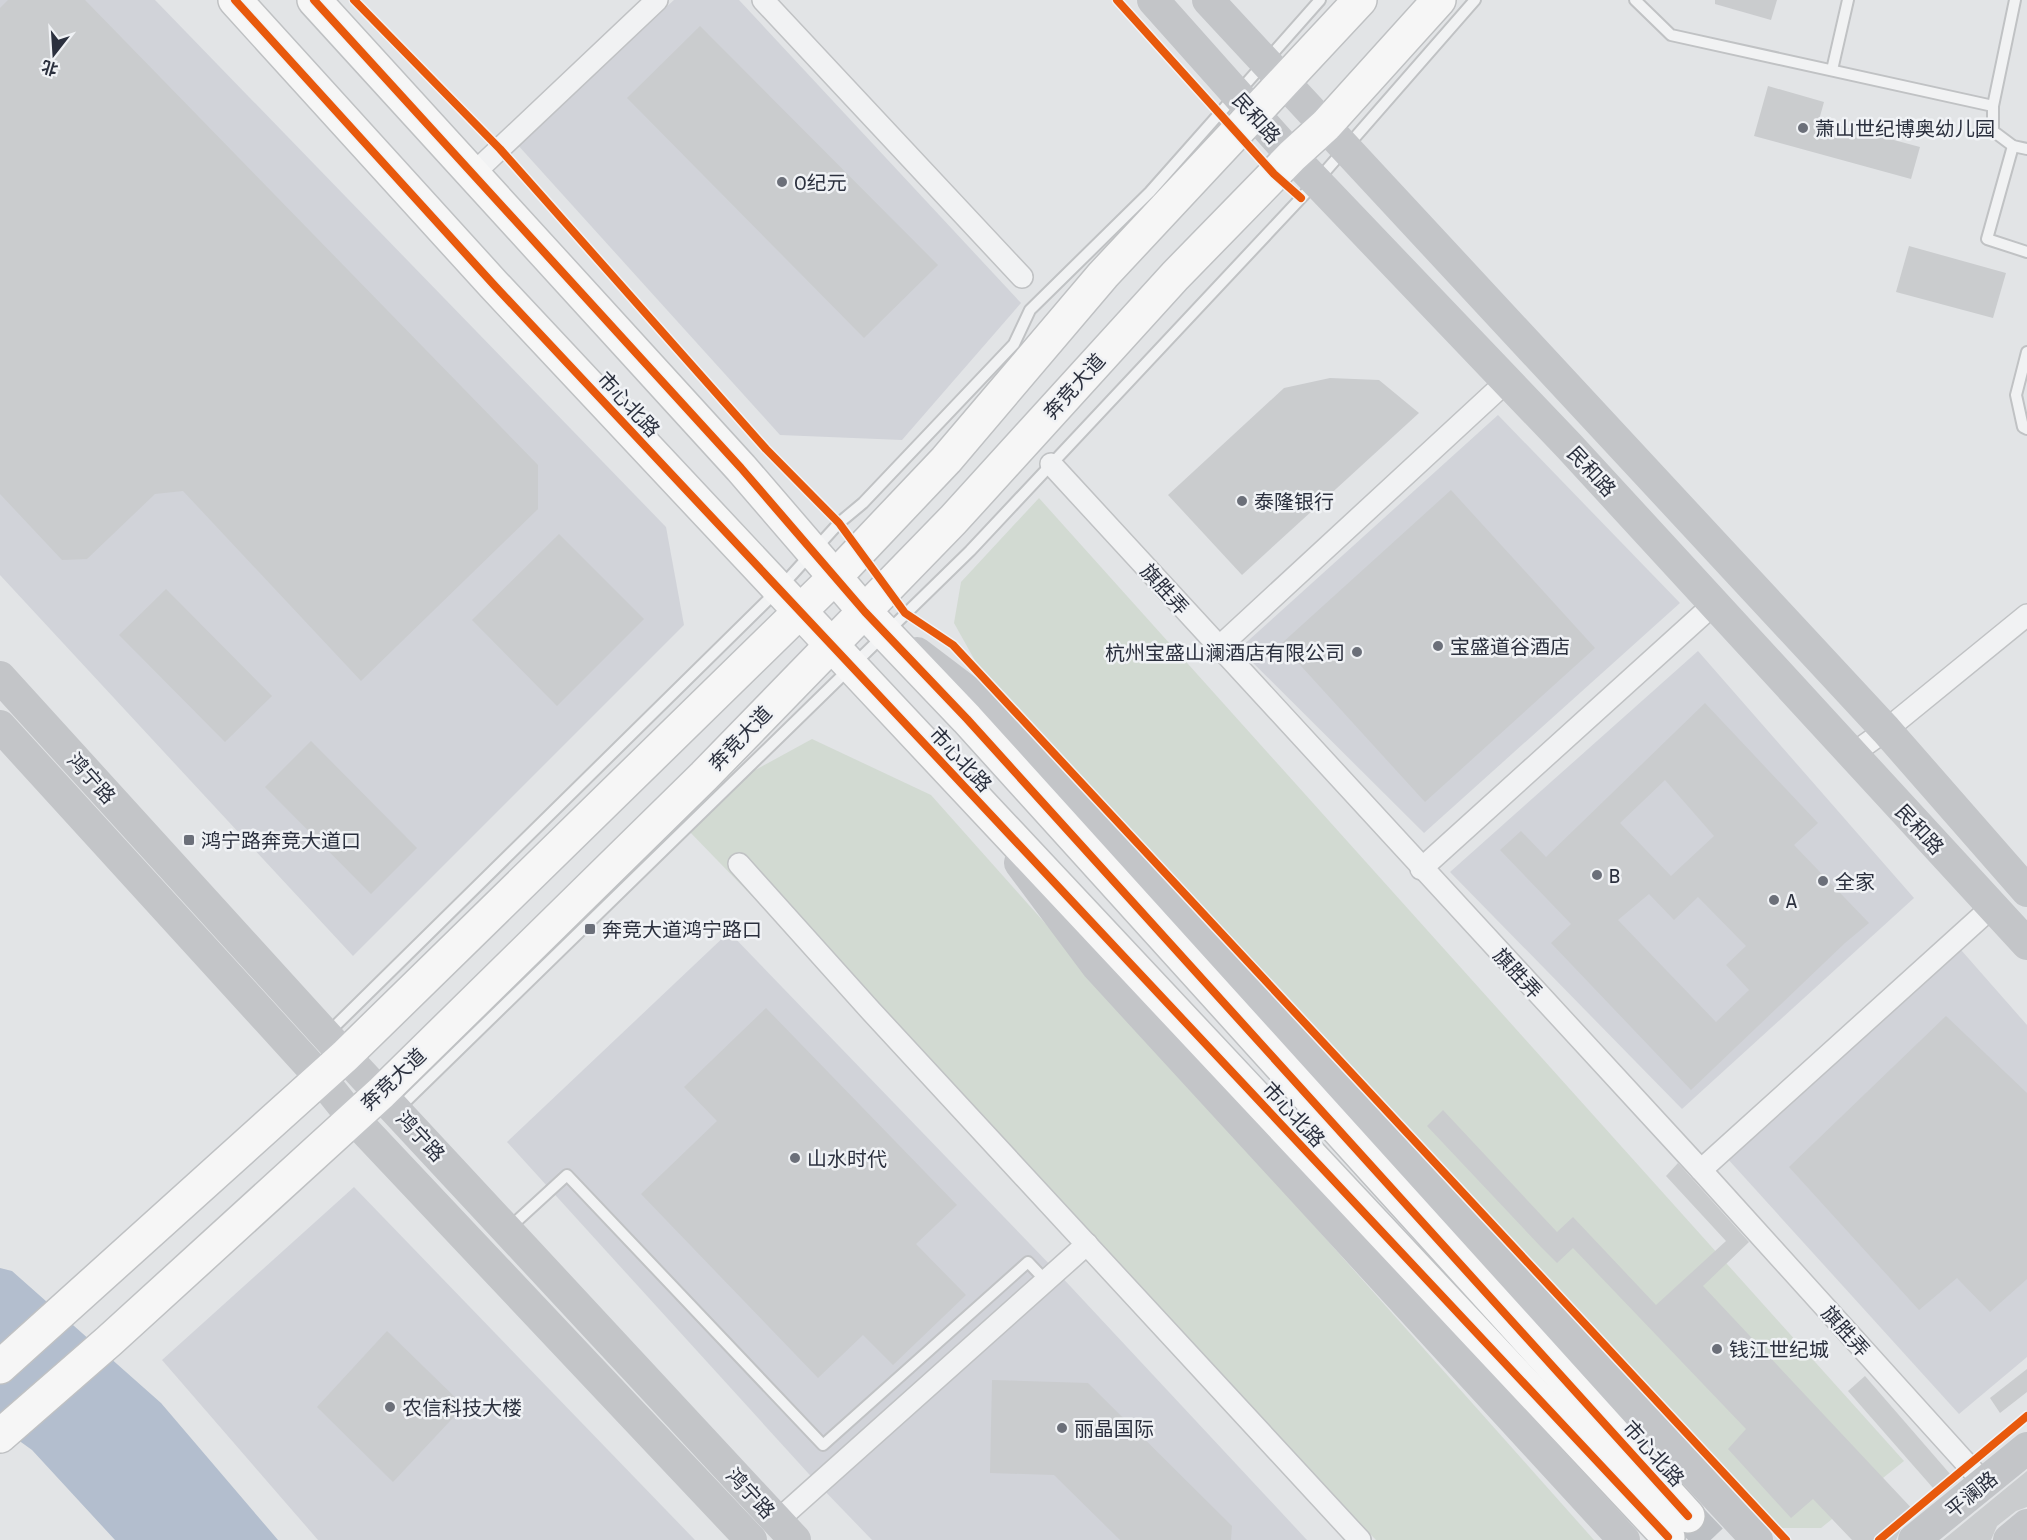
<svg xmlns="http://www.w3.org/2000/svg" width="2027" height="1540" font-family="'Archivo Narrow','Noto Sans SC',sans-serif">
	<rect width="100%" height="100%" fill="#e2e4e6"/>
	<!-- built -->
	<g fill="#d1d3d9">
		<path d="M0 0H155L666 527 684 625 353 956 0 575Z"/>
		<path d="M674 0H739L1021 303 902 440 780 435 516 143Z"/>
		<path d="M1498 415 1680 603 1424 833 1239 649Z"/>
		<path d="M1698 651 1914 898 1682 1109 1450 872Z"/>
		<path d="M729 932 1057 1272 1307 1540H872L818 1484 507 1142Z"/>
		<path d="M1947 934 2027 1025V1357L1959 1414 1716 1146Z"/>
		<path d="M354 1187 695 1540H318L162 1360Z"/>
	</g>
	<!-- green -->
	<g fill="#d2dad2">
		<path d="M1039 498 1904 1461 1821 1528H1777L997 700 954 623 961 582Z"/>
		<path d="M812 739 931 795 1594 1540H1376L686 828 717 791Z"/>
	</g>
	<!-- water -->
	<path fill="#b3bece" d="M0 1268 12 1271 161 1403 278 1540H115L32 1450 0 1427Z"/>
	<!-- building -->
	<g fill="#caccce" fill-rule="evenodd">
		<path d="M8 0H85L538 465V509L361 681 183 491 155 494 87 559 62 560 0 494V8Z"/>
		<path d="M1715 0H1777L1771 20 1715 4Z"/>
		<path d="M700 26 938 265 864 338 627 98Z"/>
		<path d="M1768 86 1824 102 1819 120 1920 147 1911 179 1754 136Z"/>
		<path d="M1909 246 2006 273 1993 318 1896 292Z"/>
		<path d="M1330 378 1379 380 1419 413 1242 575 1168 495 1284 388Z"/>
		<path d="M1451 490 1595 648 1425 802 1281 644Z"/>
		<path d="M559 534 644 619 557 706 472 620Z"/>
		<path d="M166 589 272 696 225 742 119 635Z"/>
		<path d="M1705 703 1818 823 1794 845 1869 923 1845 943 1691 1090 1551 943 1571 924 1500 850 1521 831 1546 857ZM1665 780 1714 836 1671 876 1620 823ZM1649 894 1674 920 1698 897 1746 946 1726 965 1749 990 1716 1022 1618 920Z"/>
		<path d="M311 741 417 848 371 894 265 787Z"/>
		<path d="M766 1008 957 1205 916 1244 966 1295 893 1365 863 1335 818 1378 641 1194 717 1121 684 1087Z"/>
		<path d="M1946 1016 2027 1093V1279L1990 1312 1957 1278 1919 1310 1789 1167Z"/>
		<path d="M1443 1110 1557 1232 1573 1217 1656 1305 1726 1241 1666 1176 1678 1163 1749 1242 1703 1286 1917 1514 1902 1526 1896 1540H1852L1813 1499 1791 1518 1728 1449 1746 1429 1573 1248 1557 1263 1541 1247 1427 1126Z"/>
		<path d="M387 1331 464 1406 393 1482 317 1407Z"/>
		<path d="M2027 1369V1392L2000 1413 1990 1398Z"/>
		<path d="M1865 1376 1957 1482 1940 1496 1848 1391Z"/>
		<path d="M992 1380 1088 1383 1232 1526 1231 1540H1120L1054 1475 990 1473Z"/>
		<path d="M2027 1471V1507L2016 1511 1997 1526 1991 1540H1943Z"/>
	</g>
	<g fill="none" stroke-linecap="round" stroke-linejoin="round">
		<!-- primary-tunnel -->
		<path stroke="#bdc0c4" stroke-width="33" stroke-dasharray="33 16" stroke-linecap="butt" d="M1688 1516 1711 1540"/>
		<defs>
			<g id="service">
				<path d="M1635 0 1671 35 1993 106"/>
				<path d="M2015 0 1993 106V131L2013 146 2027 149"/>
				<path d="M1832 70 1848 0"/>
				<path d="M2013 146 1987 239 2027 252"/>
				<path d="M2027 352 2016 395 2023 427 2027 429"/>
				<path d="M329 1032 779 589 839 523 863 503 1014 344 1030 310 1150 192 1320 0"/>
				<path d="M397 1110 970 551 1316 182 1475 0"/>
				<path d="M508 1229 567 1175 823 1445 1028 1262 1046 1281"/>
			</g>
			<g id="minor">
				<path d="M763 0 1022 277"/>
				<path d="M473 174 657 0"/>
				<path d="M1051 464 1701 1170 1984 1483"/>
				<path d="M1218 648 1507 381"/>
				<path d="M1851 755 1886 730 2027 615"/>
				<path d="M739 864 871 1011 1360 1540"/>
				<path d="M1421 869 1714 604"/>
				<path d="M1701 1170 1992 907"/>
				<path d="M777 1521 1087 1244"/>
			</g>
			<g id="primary">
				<path d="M235 0 494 285 1668 1537"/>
				<path d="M314 0 741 468 865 612 967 719 1688 1516"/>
				<path d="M0 1367 345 1056 835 577 946 460 1103 275 1360 0"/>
				<path d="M0 1436 109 1341 381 1093 704 776 953 520 1175 276 1292 156 1326 125 1439 0"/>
			</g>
		</defs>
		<!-- service casing -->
		<use href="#service" stroke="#c0c2c4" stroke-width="14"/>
		<!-- minor casing -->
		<use href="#minor" stroke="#c0c2c4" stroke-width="24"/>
		<!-- primary casing -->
		<use href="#primary" stroke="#bfc1c3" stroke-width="36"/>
		<!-- service -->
		<use href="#service" stroke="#f1f2f3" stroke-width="10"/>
		<!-- minor -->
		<use href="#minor" stroke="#f1f2f3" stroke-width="21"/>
		<!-- secondary -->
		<g stroke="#c3c5c8" stroke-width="32">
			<path d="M1153 0 1292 156 1569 446 2027 944"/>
			<path d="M1208 0 1886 730 2027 891"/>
			<path d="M917 653 979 700 1076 800 1287 1035 1757 1540"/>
			<path d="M0 677 345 1056 795 1540"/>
			<path d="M0 726 320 1077 352 1117 751 1540"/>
			<path d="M1020 863 1097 966 1624 1540"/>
			<path d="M1914 1540 2027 1448"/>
			<path d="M2009 1540 2027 1525"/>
		</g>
		<!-- primary -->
		<use href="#primary" stroke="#f6f6f6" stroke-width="33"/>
		<defs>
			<g id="cycleway">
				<path d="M235 0 494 285 1668 1537"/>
				<path d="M314 0 741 468 865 612 967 719 1688 1516"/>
				<path d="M354 0 500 149 766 449 839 523 905 613 953 645 1786 1540"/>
				<path d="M1117 0 1274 174 1301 198"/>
				<path d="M1879 1540 2027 1416"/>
			</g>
		</defs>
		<!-- cycleway casing -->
		<use href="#cycleway" stroke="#f0f2f5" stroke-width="11"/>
		<!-- cycleway -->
		<use href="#cycleway" stroke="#e8590c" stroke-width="8"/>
	</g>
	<!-- markers -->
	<g fill="#6b6f79" stroke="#f0f2f5" stroke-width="2">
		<circle cx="1803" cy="128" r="6"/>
		<circle cx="782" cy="182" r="6"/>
		<circle cx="1242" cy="501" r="6"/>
		<circle cx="1438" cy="646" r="6"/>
		<circle cx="1357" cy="652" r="6"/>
		<rect x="183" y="834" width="12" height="12" rx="3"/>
		<circle cx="1597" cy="875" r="6"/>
		<circle cx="1823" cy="881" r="6"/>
		<circle cx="1774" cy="900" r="6"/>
		<rect x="584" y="923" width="12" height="12" rx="3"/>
		<circle cx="795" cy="1158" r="6"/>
		<circle cx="1717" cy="1349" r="6"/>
		<circle cx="390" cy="1407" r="6"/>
		<circle cx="1062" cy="1428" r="6"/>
	</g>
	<g text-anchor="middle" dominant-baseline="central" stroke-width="5" stroke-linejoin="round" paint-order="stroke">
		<!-- street labels -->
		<g font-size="20" fill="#2b303e" stroke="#f0f2f5">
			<text transform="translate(1257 118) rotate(48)">民和路</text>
			<text transform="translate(1074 386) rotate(-48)">奔竞大道</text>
			<text transform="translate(629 404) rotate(47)">市心北路</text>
			<text transform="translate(1592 471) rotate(47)">民和路</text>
			<text transform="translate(1165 589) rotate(48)">旗胜弄</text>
			<text transform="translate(740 738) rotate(-46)">奔竞大道</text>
			<text transform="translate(961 759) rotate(47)">市心北路</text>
			<text transform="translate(92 778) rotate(48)">鸿宁路</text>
			<text transform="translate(1920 829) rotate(47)">民和路</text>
			<text transform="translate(1518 973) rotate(47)">旗胜弄</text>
			<text transform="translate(393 1079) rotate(-43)">奔竞大道</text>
			<text transform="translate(1294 1114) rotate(47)">市心北路</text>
			<text transform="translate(421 1136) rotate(47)">鸿宁路</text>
			<text transform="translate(1846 1331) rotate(48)">旗胜弄</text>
			<text transform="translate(1654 1453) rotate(48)">市心北路</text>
			<text transform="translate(751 1493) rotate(47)">鸿宁路</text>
			<text transform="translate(1971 1494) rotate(-39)">平澜路</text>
		</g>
		<!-- poi labels -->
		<g font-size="20" fill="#2b303e" stroke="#f0f2f5" text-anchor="start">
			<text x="1815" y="128">萧山世纪博奥幼儿园</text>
			<text x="794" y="182">O纪元</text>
			<text x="1254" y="501">泰隆银行</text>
			<text x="1450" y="646">宝盛道谷酒店</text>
			<text x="1345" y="652" text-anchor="end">杭州宝盛山澜酒店有限公司</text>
			<text x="201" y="840">鸿宁路奔竞大道口</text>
			<text x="1609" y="875">B</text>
			<text x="1835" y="881">全家</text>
			<text x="1786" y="900">A</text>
			<text x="602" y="929">奔竞大道鸿宁路口</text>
			<text x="807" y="1158">山水时代</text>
			<text x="1729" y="1349">钱江世纪城</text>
			<text x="402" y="1407">农信科技大楼</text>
			<text x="1074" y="1428">丽晶国际</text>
		</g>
	</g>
	<!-- north arrow -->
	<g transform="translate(54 54) rotate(197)" stroke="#f0f2f5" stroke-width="4.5" paint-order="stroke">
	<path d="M0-4.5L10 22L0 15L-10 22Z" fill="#2b303e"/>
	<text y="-9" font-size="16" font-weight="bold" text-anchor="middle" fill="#2b303e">北</text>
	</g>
</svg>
